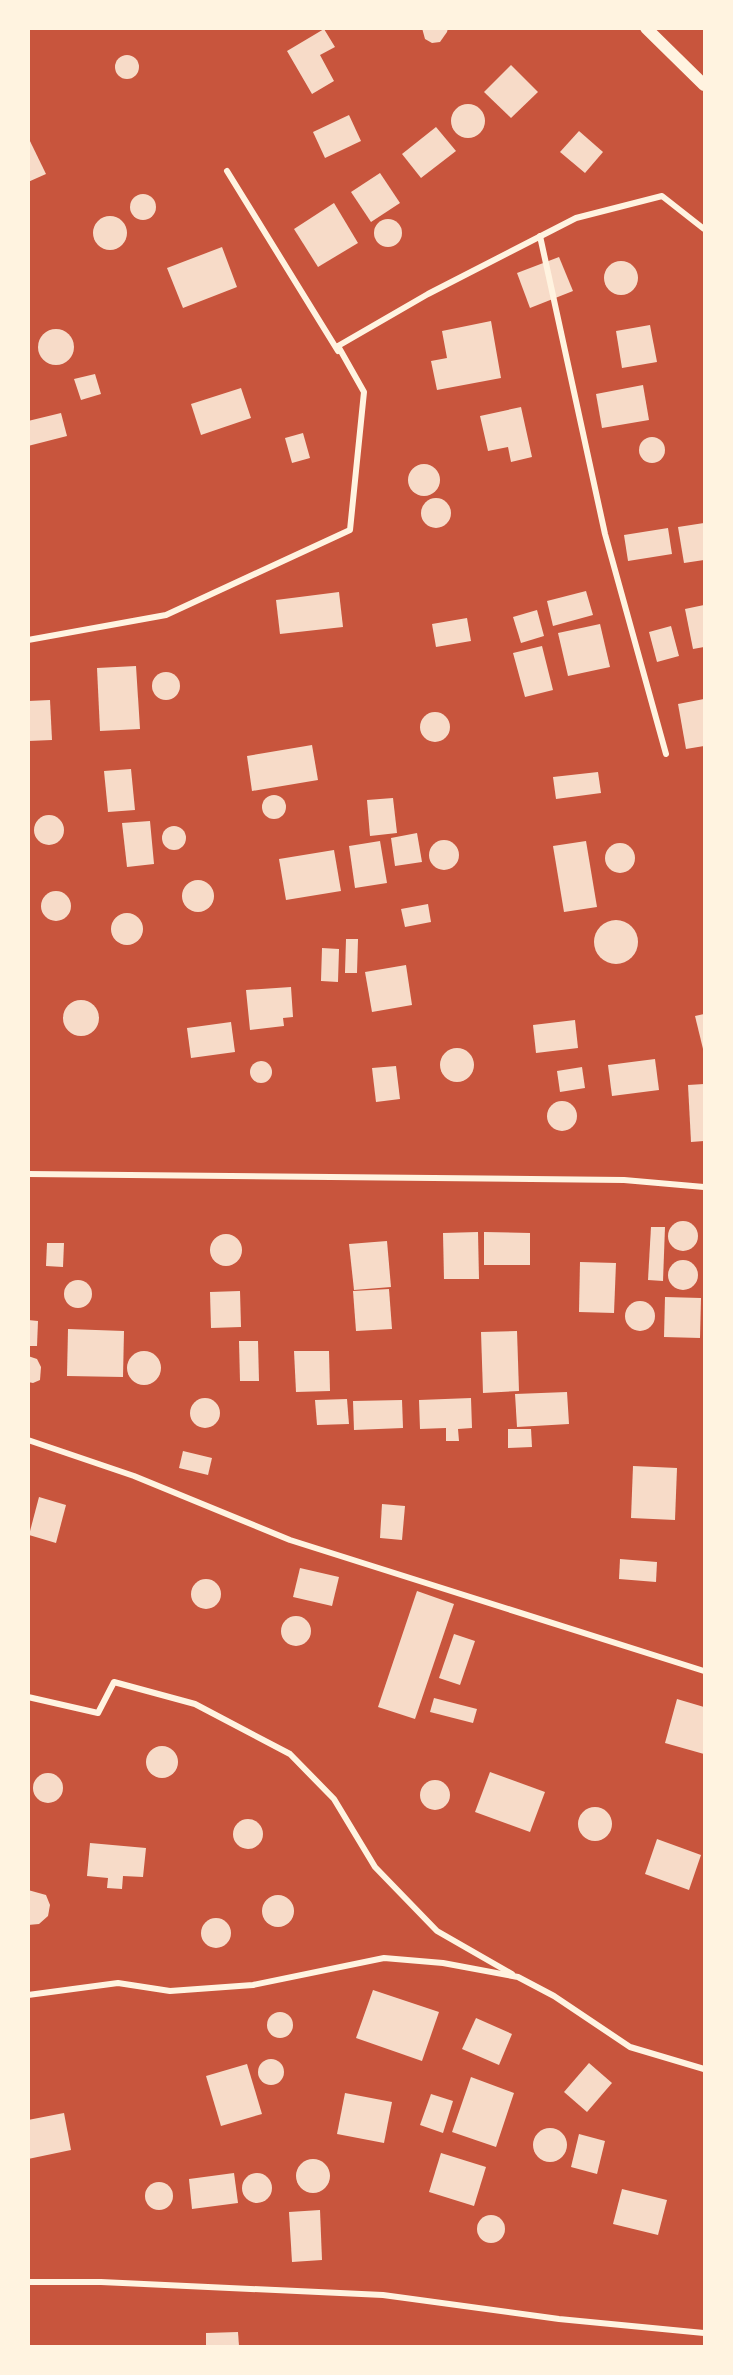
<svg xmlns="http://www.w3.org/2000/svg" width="733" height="2375" font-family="Rubik,sans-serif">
	<rect width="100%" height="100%" fill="#c8553d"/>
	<!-- building -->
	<g fill="#f7dbc8">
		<path d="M422 28H448L447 32 440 42 432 43 425 39Z"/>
		<path d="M324 29 335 47 320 55 334 81 312 94 287 51Z"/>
		<circle cx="127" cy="67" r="12"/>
		<path d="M511 65 538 92 511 118 484 92Z"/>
		<circle cx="468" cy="121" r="17"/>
		<path d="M349 115 361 141 325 158 313 132Z"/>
		<path d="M436 127 456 151 421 178 402 154Z"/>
		<path d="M579 131 603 152 585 173 560 152Z"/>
		<path d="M28 137 46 174 28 182Z"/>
		<path d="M380 173 400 203 371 222 351 192Z"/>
		<circle cx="143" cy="207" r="13"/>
		<path d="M334 203 358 243 318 267 294 229Z"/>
		<circle cx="110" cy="233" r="17"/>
		<circle cx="388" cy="233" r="14"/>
		<path d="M222 247 237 287 183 308 167 268Z"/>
		<path d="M559 257 573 291 530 308 517 273Z"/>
		<circle cx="621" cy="278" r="17"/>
		<path d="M491 321 501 378 437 390 431 361 447 358 442 331Z"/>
		<path d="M650 325 657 362 622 368 616 331Z"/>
		<circle cx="56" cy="347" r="18"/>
		<path d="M95 374 101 394 81 400 74 379Z"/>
		<path d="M643 385 649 420 602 428 596 394Z"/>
		<path d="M241 388 251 418 201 435 191 404Z"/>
		<path d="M521 407 532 457 511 462 508 447 488 451 480 416Z"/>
		<path d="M61 413 67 436 28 446V421Z"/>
		<path d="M303 433 310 458 292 463 285 438Z"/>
		<circle cx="652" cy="450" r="13"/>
		<circle cx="424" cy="480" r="16"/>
		<circle cx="436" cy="513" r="15"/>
		<path d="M704 523V560L684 563 678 527Z"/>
		<path d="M668 528 672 554 628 561 624 535Z"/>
		<path d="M586 591 593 615 553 626 547 601Z"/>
		<path d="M339 592 343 627 280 634 276 600Z"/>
		<path d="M704 605V647L693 649 685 609Z"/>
		<path d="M537 610 544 636 521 643 513 617Z"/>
		<path d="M467 618 471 641 436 647 432 624Z"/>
		<path d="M600 624 610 667 568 676 558 633Z"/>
		<path d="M671 626 679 656 657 662 649 632Z"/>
		<path d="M542 646 553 690 525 697 513 653Z"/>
		<path d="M136 666 140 729 100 731 97 668Z"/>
		<circle cx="166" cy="686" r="14"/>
		<path d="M704 699V746L686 749 678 704Z"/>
		<path d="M50 700 52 740 28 741V701Z"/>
		<circle cx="435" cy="727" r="15"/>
		<path d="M312 745 318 780 252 791 247 756Z"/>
		<path d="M131 769 135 810 108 812 104 771Z"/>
		<path d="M598 772 601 793 556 799 553 777Z"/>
		<circle cx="274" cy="807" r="12"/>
		<path d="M393 798 397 833 370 836 367 800Z"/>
		<circle cx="49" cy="830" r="15"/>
		<path d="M150 821 154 864 127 867 122 823Z"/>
		<circle cx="174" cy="838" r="12"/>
		<path d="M417 833 422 862 395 866 391 838Z"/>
		<circle cx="444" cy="855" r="15"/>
		<path d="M380 841 387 883 355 888 349 846Z"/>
		<path d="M586 841 597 907 564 912 553 846Z"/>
		<circle cx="620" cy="858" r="15"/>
		<path d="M334 850 341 891 286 900 279 859Z"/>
		<circle cx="198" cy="896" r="16"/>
		<circle cx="56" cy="906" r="15"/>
		<path d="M428 904 431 922 405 927 401 909Z"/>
		<circle cx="127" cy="929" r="16"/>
		<circle cx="616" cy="942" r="22"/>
		<path d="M346 939H358L357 973H345Z"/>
		<path d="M322 948 339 949 338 982 321 981Z"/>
		<path d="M406 965 412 1005 372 1012 365 972Z"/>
		<path d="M291 987 293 1017 283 1018 284 1026 250 1030 246 990Z"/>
		<circle cx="81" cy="1018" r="18"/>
		<path d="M704 1014V1053L695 1016Z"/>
		<path d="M575 1020 578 1048 536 1053 533 1025Z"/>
		<path d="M231 1022 235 1052 191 1058 187 1028Z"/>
		<circle cx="457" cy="1065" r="17"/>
		<path d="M655 1059 659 1090 612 1096 608 1065Z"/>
		<circle cx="261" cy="1072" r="11"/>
		<path d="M396 1066 400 1099 376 1102 372 1068Z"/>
		<path d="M582 1067 585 1088 560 1092 557 1071Z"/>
		<path d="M704 1084V1141L691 1142 688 1085Z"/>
		<circle cx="562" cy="1116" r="15"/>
		<circle cx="683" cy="1236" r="15"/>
		<path d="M651 1227H665L663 1281 648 1280Z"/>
		<path d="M478 1232 479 1279H444L443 1233Z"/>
		<path d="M484 1232 530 1233V1265H484Z"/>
		<circle cx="226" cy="1250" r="16"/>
		<path d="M387 1241 391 1287 354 1290 349 1244Z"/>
		<path d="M47 1243H64L63 1267 46 1266Z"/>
		<circle cx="683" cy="1275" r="15"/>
		<path d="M580 1262 616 1263 614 1313 579 1312Z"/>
		<circle cx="78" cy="1294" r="14"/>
		<path d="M389 1289 392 1329 356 1331 353 1291Z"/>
		<path d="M240 1291 241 1327 211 1328 210 1292Z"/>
		<path d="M665 1297 701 1298 700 1338 664 1337Z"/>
		<circle cx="640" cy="1316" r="15"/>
		<path d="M28 1320 38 1321 37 1346H28Z"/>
		<path d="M68 1329 124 1331 123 1377 67 1376Z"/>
		<path d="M517 1331 519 1391 483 1393 481 1332Z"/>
		<path d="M239 1341H258L259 1381H240Z"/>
		<path d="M294 1351H329L330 1391 296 1392Z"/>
		<circle cx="144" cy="1368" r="17"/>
		<path d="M28 1356 37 1359 41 1367 40 1380 33 1383 28 1382Z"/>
		<path d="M567 1392 569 1424 517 1427 515 1394Z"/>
		<path d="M471 1398 472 1428 458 1429 459 1441H446V1428L420 1429 419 1400Z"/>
		<circle cx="205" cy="1413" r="15"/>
		<path d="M347 1399 349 1424 317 1425 315 1400Z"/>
		<path d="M402 1400 403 1428 354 1430 353 1401Z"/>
		<path d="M508 1429H531L532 1447 508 1448Z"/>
		<path d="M183 1451 212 1458 208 1475 179 1468Z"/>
		<path d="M633 1466 677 1468 675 1520 631 1518Z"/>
		<path d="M39 1497 66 1505 56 1543 29 1535Z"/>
		<path d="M382 1504 405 1506 402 1540 380 1538Z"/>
		<path d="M620 1559 657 1562 656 1582 619 1579Z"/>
		<path d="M300 1568 339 1577 332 1606 293 1597Z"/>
		<circle cx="206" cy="1594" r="15"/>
		<path d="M417 1591 454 1604 415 1719 378 1707Z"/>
		<circle cx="296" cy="1631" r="15"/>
		<path d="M454 1634 475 1641 460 1685 439 1678Z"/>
		<path d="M434 1698 477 1709 473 1723 430 1712Z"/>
		<path d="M677 1699 704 1707V1754L665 1743Z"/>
		<circle cx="162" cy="1762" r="16"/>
		<path d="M490 1772 545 1792 530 1832 475 1812Z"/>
		<circle cx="48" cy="1788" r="15"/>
		<circle cx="435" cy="1795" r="15"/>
		<circle cx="595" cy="1824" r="17"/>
		<circle cx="248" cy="1834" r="15"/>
		<path d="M657 1839 701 1855 689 1890 645 1874Z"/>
		<path d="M90 1843 146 1848 143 1877 123 1876 122 1889 107 1888 108 1878 87 1876Z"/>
		<path d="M28 1890 46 1895 50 1905 48 1916 39 1924 28 1925Z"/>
		<circle cx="278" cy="1911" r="16"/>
		<circle cx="216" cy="1933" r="15"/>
		<path d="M373 1990 439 2012 422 2061 356 2038Z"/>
		<circle cx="280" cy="2025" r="13"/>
		<path d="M476 2018 512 2034 499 2065 462 2049Z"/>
		<circle cx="271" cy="2072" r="13"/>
		<path d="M589 2063 612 2083 587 2112 564 2092Z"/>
		<path d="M247 2064 262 2114 221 2126 206 2076Z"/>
		<path d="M471 2077 514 2093 496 2147 452 2132Z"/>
		<path d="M345 2093 392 2102 384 2143 337 2134Z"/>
		<path d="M431 2094 453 2101 443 2133 420 2125Z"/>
		<path d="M64 2113 71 2150 28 2159V2120Z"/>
		<circle cx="550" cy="2145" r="17"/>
		<path d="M579 2134 605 2141 597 2174 571 2167Z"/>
		<path d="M441 2153 486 2167 474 2206 429 2192Z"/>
		<circle cx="313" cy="2176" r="17"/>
		<path d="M234 2173 238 2203 192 2209 189 2179Z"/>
		<circle cx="257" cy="2188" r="15"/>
		<circle cx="159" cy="2196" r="14"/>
		<path d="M622 2189 667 2200 658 2235 613 2224Z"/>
		<path d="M320 2210 322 2260 292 2262 289 2212Z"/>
		<circle cx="491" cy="2229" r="14"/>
		<path d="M238 2332 239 2346H206V2333Z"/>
	</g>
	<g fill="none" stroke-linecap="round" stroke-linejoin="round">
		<!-- minor -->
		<g stroke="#fff3e0" stroke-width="6">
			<path d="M227 171 338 351"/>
			<path d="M540 236 605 534 666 754"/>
			<path d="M28 640 166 615 350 530 364 392 338 346 428 294 576 218 662 196 704 229"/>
			<path d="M28 1174 624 1180 704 1187"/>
			<path d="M28 1440 134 1476 290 1540 704 1671"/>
			<path d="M28 1697 98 1713 114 1682 195 1704 290 1754 334 1799 375 1867 437 1931 512 1974"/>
			<path d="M28 1995 118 1983 170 1991 253 1985 384 1958 443 1963 518 1977 554 1996 630 2047 704 2069"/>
			<path d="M28 2282H101L383 2295 559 2319 704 2333"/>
		</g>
		<!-- secondary -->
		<path stroke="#fff3e0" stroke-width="12" d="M646 28 704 85"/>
	</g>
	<!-- border -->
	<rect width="733" height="2375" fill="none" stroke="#fff3e0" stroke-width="60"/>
</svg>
